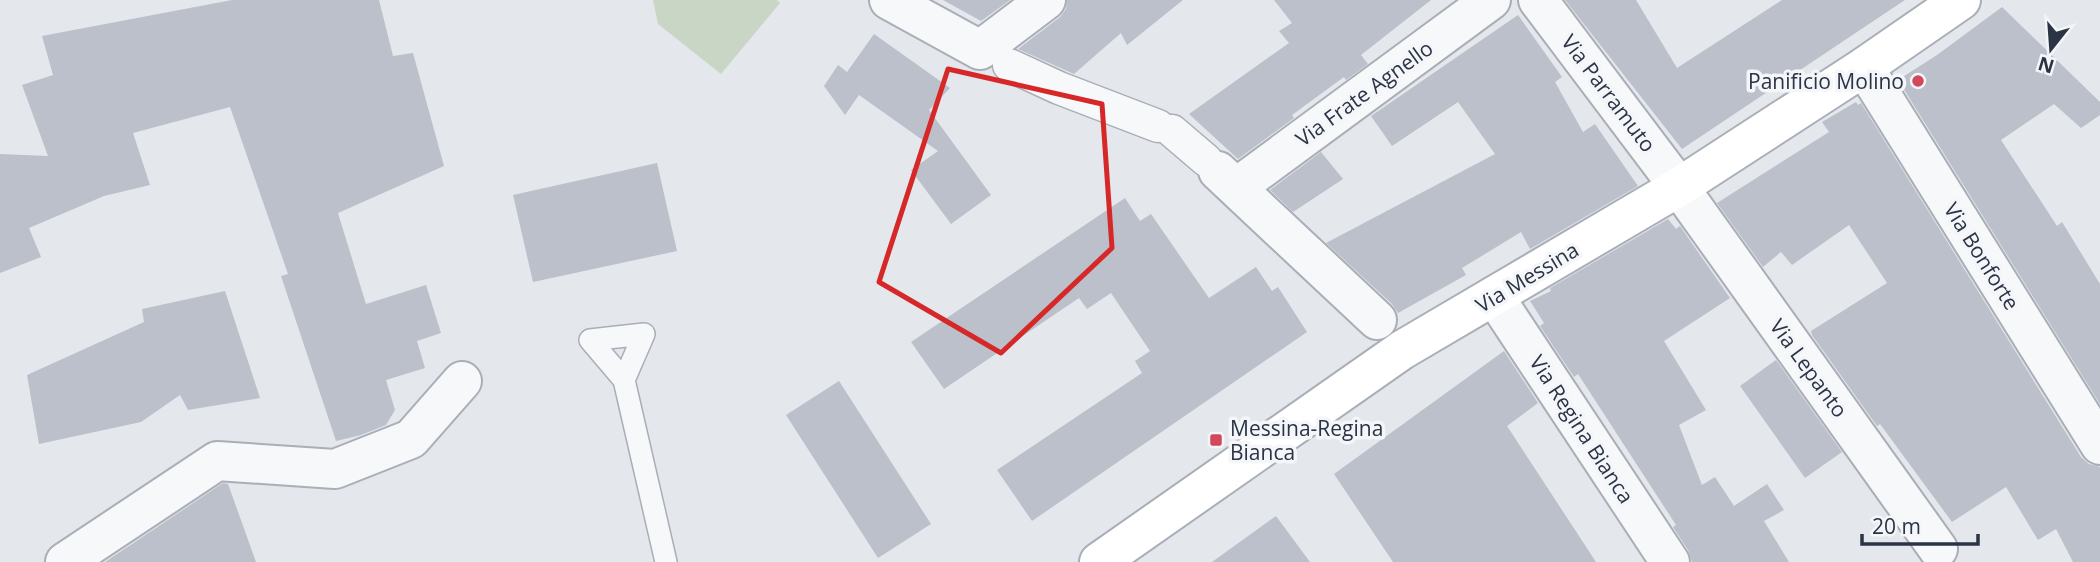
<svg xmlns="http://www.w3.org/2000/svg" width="2100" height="562" font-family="'Open Sans',sans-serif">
	<rect width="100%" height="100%" fill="#e4e7ec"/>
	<!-- green -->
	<path fill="#c9d6c5" d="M653 0H777L780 3 721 74 658 24Z"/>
	<!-- building -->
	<g fill="#bbc0ca">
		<path d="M232 0H379L393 56 413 53 444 166 338 213 366 304 426 285 441 333 417 341 425 368 386 380 395 410 386 425 361 435 336 441 281 276 288 274 230 107 133 133 150 185 104 196 29 228 41 257 0 273V154L48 156 22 85 53 75 42 36Z"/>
		<path d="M943 0H1010L981 21Z"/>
		<path d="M1067 0H1183L1127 45 1121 33 1074 74 1018 49 1060 17 1066 9Z"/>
		<path d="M1274 0H1431L1361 55 1368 64 1346 80 1344 77 1292 115 1294 118 1238 159 1189 114 1289 43 1279 31 1292 23Z"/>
		<path d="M1565 0H1636L1677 68 1782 0H1905L1682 149Z"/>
		<path d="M2002 7 2100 102V115L2081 128 2054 104 2001 140 2057 226 2062 222 2100 284V404L1898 80 1937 55Z"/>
		<path d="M1518 15 1562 77 1555 82 1583 132 1595 124 1638 186 1530 249 1521 232 1462 268 1466 275 1398 313 1392 304 1326 243 1495 154 1458 102 1392 146 1371 116Z"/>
		<path d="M874 34 950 88 929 110 991 195 951 224 911 170 938 151 859 95 845 115 824 86 838 65 847 72Z"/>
		<path d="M1856 102 1858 105 1861 103 2081 457 2089 464 2100 467V562H2073L2056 529 2038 540 2006 487 1952 522 1880 424 1877 426 1812 335 1811 331 1887 283 1849 225 1792 265 1781 252 1763 267 1717 203 1829 132 1822 122Z"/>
		<path d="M1321 152 1343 179 1293 212 1270 190Z"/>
		<path d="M657 163 677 251 533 282 513 195Z"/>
		<path d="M1125 198 1140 221 1151 214 1209 298 1256 267 1272 291 1278 287 1307 332 1032 521 997 470 1142 373 1135 361 1150 351 1111 293 1087 309 1079 298 944 389 911 342Z"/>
		<path d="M1668 219 1676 229 1680 226 1730 298 1664 341 1706 410 1679 425 1702 485 1715 477 1734 506 1767 484 1784 510 1764 521 1789 562H1692L1688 550 1673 527 1676 525 1578 374 1574 377 1540 326 1544 323 1530 301 1551 291 1550 288Z"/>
		<path d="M225 291 260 398 188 410 180 395 141 422 39 444 27 375 144 322 142 309Z"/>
		<path d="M1504 351 1538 403 1507 426 1596 562H1393L1334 474Z"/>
		<path d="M1776 360 1842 452 1805 478 1740 386Z"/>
		<path d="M839 381 931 524 878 558 786 415Z"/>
		<path d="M223 483 228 484 256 562H105Z"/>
		<path d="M1276 516 1310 562H1212L1262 526Z"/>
	</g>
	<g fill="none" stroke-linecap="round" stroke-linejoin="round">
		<defs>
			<path id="service" d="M624 380 644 334 590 340 624 380 666 562"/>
			<g id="pedestrian">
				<path d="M1009 65 1059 88 1158 126"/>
				<path d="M1172 131 1206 160"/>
			</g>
			<g id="minor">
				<path d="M889 0 980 50 1046 0"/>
				<path d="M1538 0 1679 187 1938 549"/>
				<path d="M1864 67 2100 445"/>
				<path d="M1218 171 1377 320"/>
				<path d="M1237 187 1491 0"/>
				<path d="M1494 296 1670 562"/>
				<path d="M65 562 217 461 335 469 411 439 462 381"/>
			</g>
			<path id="secondary" d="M1099 562 1402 350 1679 187 1864 67 1961 0"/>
		</defs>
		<!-- service casing -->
		<use href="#service" stroke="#a9aeb7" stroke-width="24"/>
		<!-- pedestrian casing -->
		<use href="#pedestrian" stroke="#a9aeb7" stroke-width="35"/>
		<!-- minor casing -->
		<use href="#minor" stroke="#a9aeb7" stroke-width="42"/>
		<!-- secondary casing -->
		<use href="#secondary" stroke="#a9aeb7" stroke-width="42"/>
		<!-- service -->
		<use href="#service" stroke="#f7f8fa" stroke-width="21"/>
		<!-- pedestrian -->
		<use href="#pedestrian" stroke="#f7f8fa" stroke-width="32"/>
		<!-- minor -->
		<use href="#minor" stroke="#f7f8fa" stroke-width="38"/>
		<!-- secondary -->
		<use href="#secondary" stroke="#fff" stroke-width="38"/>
	</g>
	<!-- marked area -->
	<path fill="none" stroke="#d62828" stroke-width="5" stroke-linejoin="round" d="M948 69 1102 104 1112 248 1001 353 879 282Z"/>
	<!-- markers -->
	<g fill="#d1495b" stroke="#f4f6f9" stroke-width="2.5">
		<circle cx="1918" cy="81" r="7"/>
		<rect x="1209" y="433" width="14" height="14" rx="3.5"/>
	</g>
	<g text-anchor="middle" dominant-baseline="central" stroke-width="7" stroke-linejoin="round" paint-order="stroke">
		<!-- poi labels -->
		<g font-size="21" fill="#2b3445" stroke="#f4f6f9" text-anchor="end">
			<text x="1904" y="81">Panificio Molino</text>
			<text x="1230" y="428" text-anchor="start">Messina-Regina<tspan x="1230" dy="24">Bianca</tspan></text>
		</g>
		<!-- street labels -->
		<g font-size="21" fill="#2b3445" stroke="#f4f6f9">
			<text transform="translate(1364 93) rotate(-36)">Via Frate Agnello</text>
			<text transform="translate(1609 93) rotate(53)">Via Parramuto</text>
			<text transform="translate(1982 256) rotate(58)">Via Bonforte</text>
			<text transform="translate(1527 277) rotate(-31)">Via Messina</text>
			<text transform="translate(1809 368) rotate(54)">Via Lepanto</text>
			<text transform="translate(1582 429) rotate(57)">Via Regina Bianca</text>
		</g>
	</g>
	<!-- north arrow -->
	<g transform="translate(2051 49) rotate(197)" stroke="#f4f6f9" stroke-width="5" paint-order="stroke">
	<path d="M0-5L12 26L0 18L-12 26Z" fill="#2b3445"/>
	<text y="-10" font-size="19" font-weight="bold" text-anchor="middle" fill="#2b3445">N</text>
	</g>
	<!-- scale -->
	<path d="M1862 534v10h116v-10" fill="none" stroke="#2b3445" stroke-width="3.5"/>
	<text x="1872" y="534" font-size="21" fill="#2b3445" stroke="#f4f6f9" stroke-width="5" paint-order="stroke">20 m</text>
</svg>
